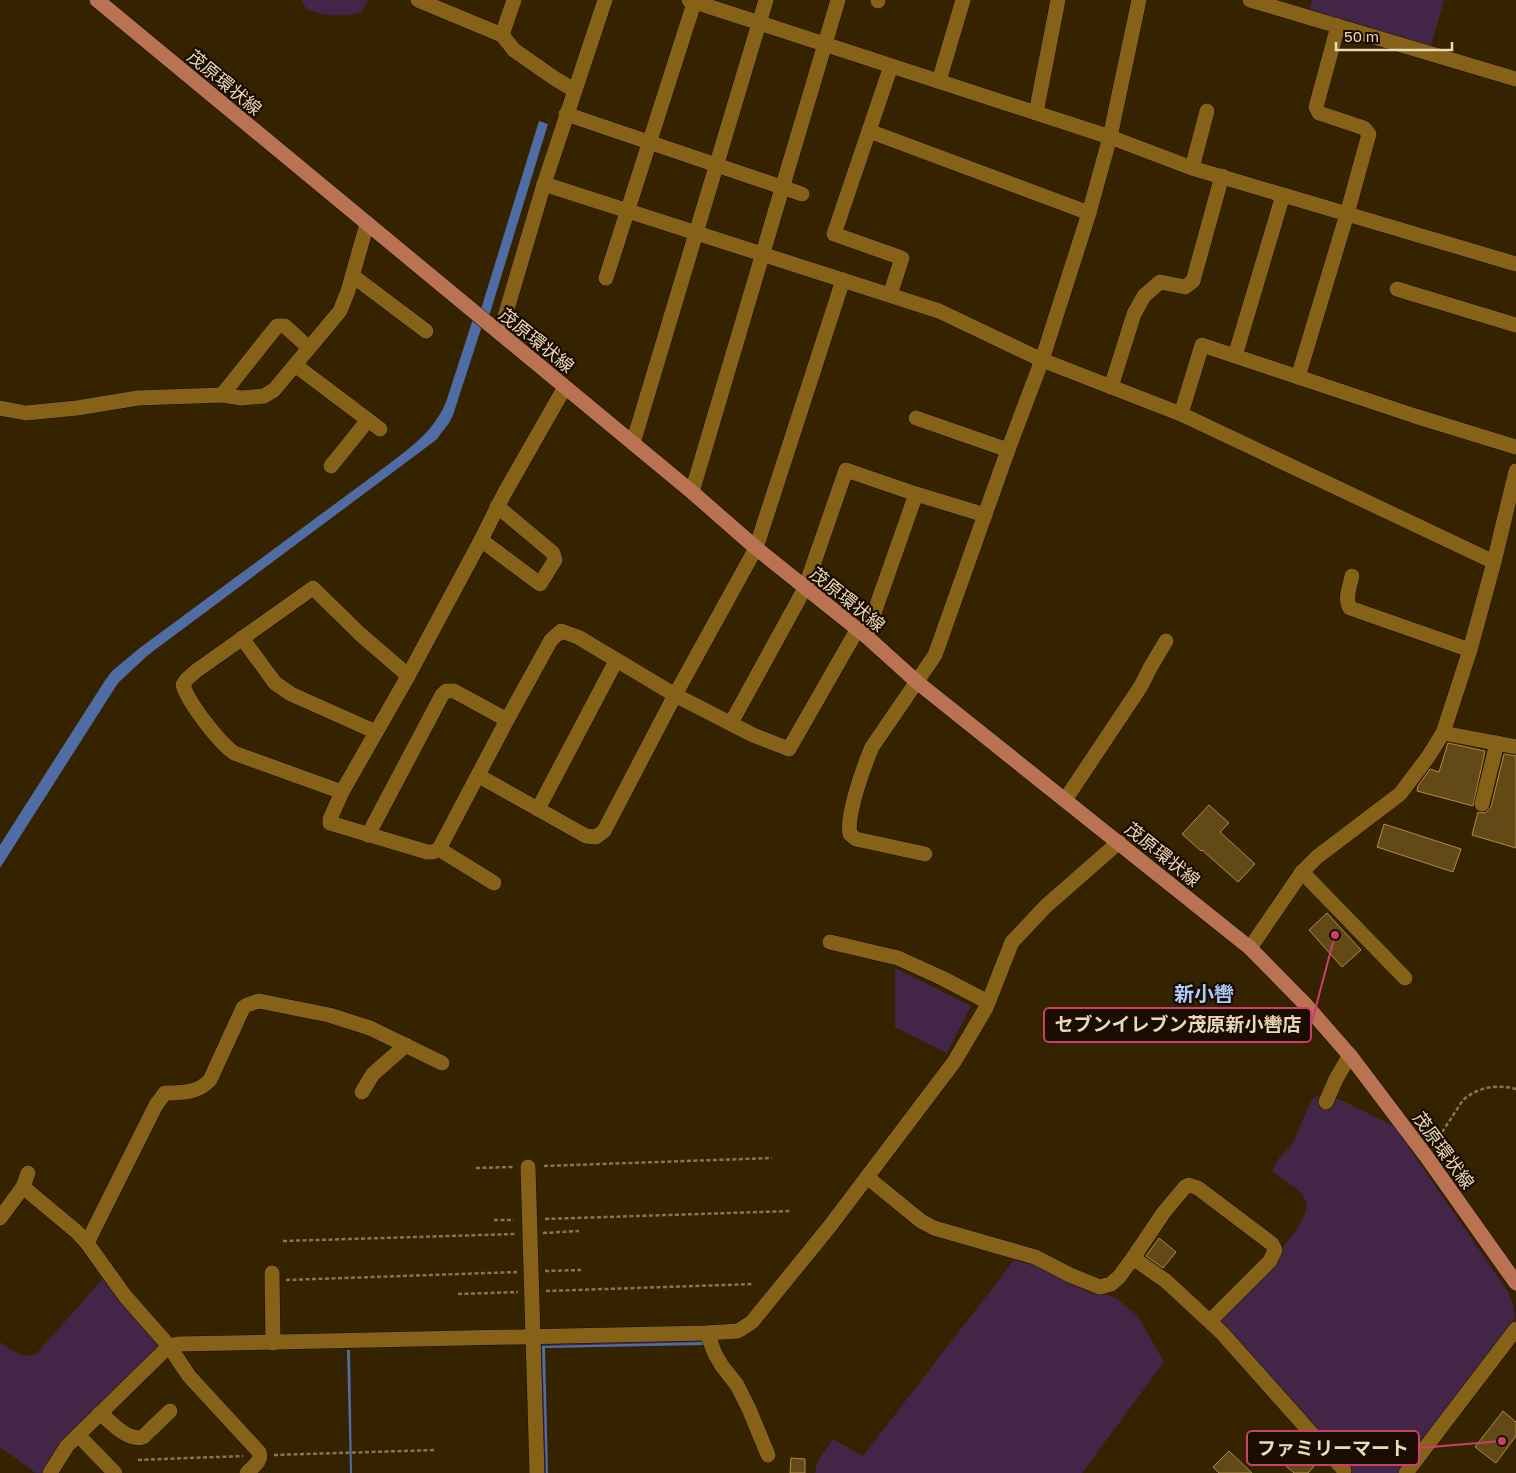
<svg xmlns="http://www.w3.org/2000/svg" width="1516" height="1473" font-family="'Golos Text','Noto Sans JP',sans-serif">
	<rect width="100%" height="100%" fill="#352300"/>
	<!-- green -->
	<g fill="#422547">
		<path d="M301 0H368L362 12C341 18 328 16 307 10Z"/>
		<path d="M1312 0H1444L1429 53 1307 17Z"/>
		<path d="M895 968 971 1006 947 1053 895 1027Z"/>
		<path d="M1324 1094 1341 1100 1394 1126 1507 1290C1514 1302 1516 1313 1513 1326L1406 1473H1347L1210 1322C1229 1303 1315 1226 1306 1201 1302 1190 1281 1178 1272 1171L1279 1158 1292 1145 1306 1112 1313 1098Z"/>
		<path d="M1014 1260 1047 1269 1075 1283 1116 1298 1138 1316 1164 1362 1082 1473H815L818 1460 833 1439 863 1456Z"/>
		<path d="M108 1273 169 1346 50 1473H36L0 1447V1342C11 1350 22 1359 36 1354Z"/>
		<path d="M706 1338 703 1345 543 1346 546 1473H541L539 1350 542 1343Z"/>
	</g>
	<!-- water -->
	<g fill="#4f6da4">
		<path d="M539 121 548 124 490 313 481 329 453 415 449 423 436 440 148 655 118 683 0 868V845L104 682 112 671 141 647 385 467C410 448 436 430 447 399L472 322 482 306Z"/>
		<path d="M704 1342 703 1345 545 1348 548 1473H546L542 1346Z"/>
		<path d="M347 1350H350L352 1473H350Z"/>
	</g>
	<!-- building -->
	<g fill="#624916" stroke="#af8b46">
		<path d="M1448 743 1485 751 1473 806 1417 791 1418 786 1430 769 1439 772Z"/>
		<path d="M1504 754 1516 756V848L1472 835 1478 812 1485 813 1491 807Z"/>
		<path d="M1209 805 1229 823 1220 832 1255 864 1238 882 1202 850 1201 851 1182 834Z"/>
		<path d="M1384 824 1461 849 1453 872 1377 847Z"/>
		<path d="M1327 913 1361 950 1342 967 1309 930Z"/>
		<path d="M1159 1238 1176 1252 1163 1268 1146 1256Z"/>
		<path d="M1503 1411 1516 1422V1436L1496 1463 1475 1447Z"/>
		<path d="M1300 1449 1316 1464 1308 1473H1294L1285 1465Z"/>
		<path d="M1229 1451 1252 1473H1219L1213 1467Z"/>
		<path d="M791 1458 805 1459V1473H790Z"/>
	</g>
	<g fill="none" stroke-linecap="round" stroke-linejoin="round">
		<defs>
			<g id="minor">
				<path d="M418 0 502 35 514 50 554 78 574 90"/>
				<path d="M689 0 1110 137 1192 168 1516 264"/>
				<path d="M1250 0 1516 79"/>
				<path d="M878 1V0"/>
				<path d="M502 35 514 0"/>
				<path d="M939 81 963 0"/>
				<path d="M1036 113 1058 0"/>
				<path d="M566 114 802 194"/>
				<path d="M869 131 1089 213"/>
				<path d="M1192 168 1207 111"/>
				<path d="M544 184 939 311 1042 360 1181 414 1494 562"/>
				<path d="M353 276 426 331"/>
				<path d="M606 278 695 0"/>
				<path d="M1397 289 1516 325"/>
				<path d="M890 295 902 258 834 234 891 66"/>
				<path d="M500 333 544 184 605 0"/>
				<path d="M1235 356 1283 195"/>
				<path d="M295 365 380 429"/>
				<path d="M1298 377 1347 214 1369 134 1364 128 1319 113 1316 107 1338 26"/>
				<path d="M1111 387 1134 314 1144 296 1160 282 1185 287 1193 281 1222 176"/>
				<path d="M222 395 277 326H285L309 348"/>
				<path d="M0 408 26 413 77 408 138 398 222 395 241 398 264 396 274 390 340 311 348 291 367 224"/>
				<path d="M1181 414 1202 345 1415 416 1516 447"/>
				<path d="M916 418 1008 450"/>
				<path d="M633 443 766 0"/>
				<path d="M331 466 368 420"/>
				<path d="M692 492 838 0"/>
				<path d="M481 540 540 584 555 560 553 553 497 506"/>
				<path d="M1352 576C1350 586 1344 599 1350 608L1470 650"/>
				<path d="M313 588 360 634 404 672 407 678 342 792 234 753C218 741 189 704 183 685L187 679 196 671Z"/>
				<path d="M866 636 916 494"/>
				<path d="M242 638 275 683 291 694 376 732"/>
				<path d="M407 678 481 540 504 494 565 387"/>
				<path d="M731 723 805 588 846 470 916 494 985 515"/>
				<path d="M1443 733 1516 747"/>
				<path d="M479 776 586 836 596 837 604 831 675 695 756 548 843 280"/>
				<path d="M342 792 330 819V823L427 852H433L439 849 507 720 551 640 561 631 578 637 675 695 753 735 789 749 857 630"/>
				<path d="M1065 800 1141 686 1150 668 1166 641"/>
				<path d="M1482 804 1497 743"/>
				<path d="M538 809 616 661"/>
				<path d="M368 835 442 695 446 691H454L507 720"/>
				<path d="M439 849 494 883"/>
				<path d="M925 854 856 839 850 834C846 815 864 766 872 747L935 655 1008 450 1042 360 1089 213 1110 137 1139 0"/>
				<path d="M1302 872 1405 978"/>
				<path d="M830 942 898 958 942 978 988 1002"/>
				<path d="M1250 948 1302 872 1317 857 1400 794 1428 757 1443 733 1470 650 1494 562 1516 471"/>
				<path d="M362 1092 373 1074 406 1045"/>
				<path d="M1326 1102 1336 1079 1350 1055"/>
				<path d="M528 1167 537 1473"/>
				<path d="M867 1177 921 1221 934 1228 1035 1257 1070 1275 1100 1287 1111 1284 1119 1277 1133 1258 1166 1281 1222 1333 1344 1470"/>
				<path d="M23 1187 77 1232 87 1243 125 1296 169 1346 189 1376 259 1452C263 1461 252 1467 247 1473"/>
				<path d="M0 1218 23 1187 28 1173"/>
				<path d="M87 1243 156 1105 165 1093C181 1093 198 1093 210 1080L243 1008 247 1005 259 1001 329 1015 370 1028 442 1063"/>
				<path d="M1133 1258 1164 1212 1185 1187 1189 1185 1198 1188 1272 1244 1275 1250 1270 1261 1210 1321"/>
				<path d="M272 1273 273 1343"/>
				<path d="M707 1333 715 1354 722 1366 737 1385 749 1409 768 1455"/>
				<path d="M100 1413C111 1422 128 1442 143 1437L170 1411"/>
				<path d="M78 1435 115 1473"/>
				<path d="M50 1473 67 1446 169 1346 178 1344 707 1333 738 1331 752 1322 830 1226 954 1062 986 1008 1012 942 1046 906 1119 842"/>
				<path d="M1406 1473 1516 1329"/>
			</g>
			<path id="major" d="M97 0 692 492 756 548 866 636 917 682 1250 948 1305 1004 1352 1058 1426 1156 1516 1283"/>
		</defs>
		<!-- minor casing -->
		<use href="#minor" stroke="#180d00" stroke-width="16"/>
		<!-- major casing -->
		<use href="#major" stroke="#180d00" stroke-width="16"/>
		<!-- path -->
		<g stroke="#867452" stroke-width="2.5" stroke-dasharray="4 2.5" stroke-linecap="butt">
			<path d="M1435 1143 1463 1100C1478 1087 1497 1084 1516 1089"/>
			<path d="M544 1166 772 1158"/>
			<path d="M476 1168 513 1167"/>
			<path d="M545 1219 791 1211"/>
			<path d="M494 1220H514"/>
			<path d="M543 1233 579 1231"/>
			<path d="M283 1241 515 1234"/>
			<path d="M545 1271 581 1270"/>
			<path d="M286 1280 517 1272"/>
			<path d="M546 1291 754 1284"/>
			<path d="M458 1294 518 1292"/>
			<path d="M274 1455 435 1450"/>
			<path d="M138 1460 243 1456"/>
		</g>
		<!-- minor -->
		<use href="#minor" stroke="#856217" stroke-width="15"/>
		<!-- major -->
		<use href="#major" stroke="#b97252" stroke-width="15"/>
	</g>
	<g text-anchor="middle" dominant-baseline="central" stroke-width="4.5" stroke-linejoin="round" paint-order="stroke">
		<!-- street labels -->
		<g font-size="18" fill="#ecd9b8" stroke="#180d00">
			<text transform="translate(225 82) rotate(40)">茂原環状線</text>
			<text transform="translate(537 340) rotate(39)">茂原環状線</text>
			<text transform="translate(848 599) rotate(39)">茂原環状線</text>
			<text transform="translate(1163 854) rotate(39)">茂原環状線</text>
			<text transform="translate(1444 1150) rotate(54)">茂原環状線</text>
		</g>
		<!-- quarter labels -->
		<g font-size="20" font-weight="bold" fill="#adcbff" stroke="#180d00">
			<text x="1204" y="993">新小轡</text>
		</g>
	</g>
	<!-- callouts -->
	<path fill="none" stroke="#ca3f6e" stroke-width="2" d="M1335 935L1311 1025M1502 1441L1419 1448"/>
	<g fill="#ca3f6e" stroke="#180d00" stroke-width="2">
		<circle cx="1335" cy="935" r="5"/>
		<circle cx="1502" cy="1441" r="5"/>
	</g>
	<g fill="#180d00" stroke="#ca3f6e" stroke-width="2">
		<rect x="1044" y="1008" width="267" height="34" rx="5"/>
		<rect x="1247" y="1431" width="172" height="34" rx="5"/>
	</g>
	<g font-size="19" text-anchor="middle" font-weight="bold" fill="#ecd9b8">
		<text x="1178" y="1031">セブンイレブン茂原新小轡店</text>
		<text x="1333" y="1455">ファミリーマート</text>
	</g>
	<!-- scale -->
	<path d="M1336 42v8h116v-8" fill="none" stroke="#ecd9b8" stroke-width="2.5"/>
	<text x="1344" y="42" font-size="15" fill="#ecd9b8" stroke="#180d00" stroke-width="4" paint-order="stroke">50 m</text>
</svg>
